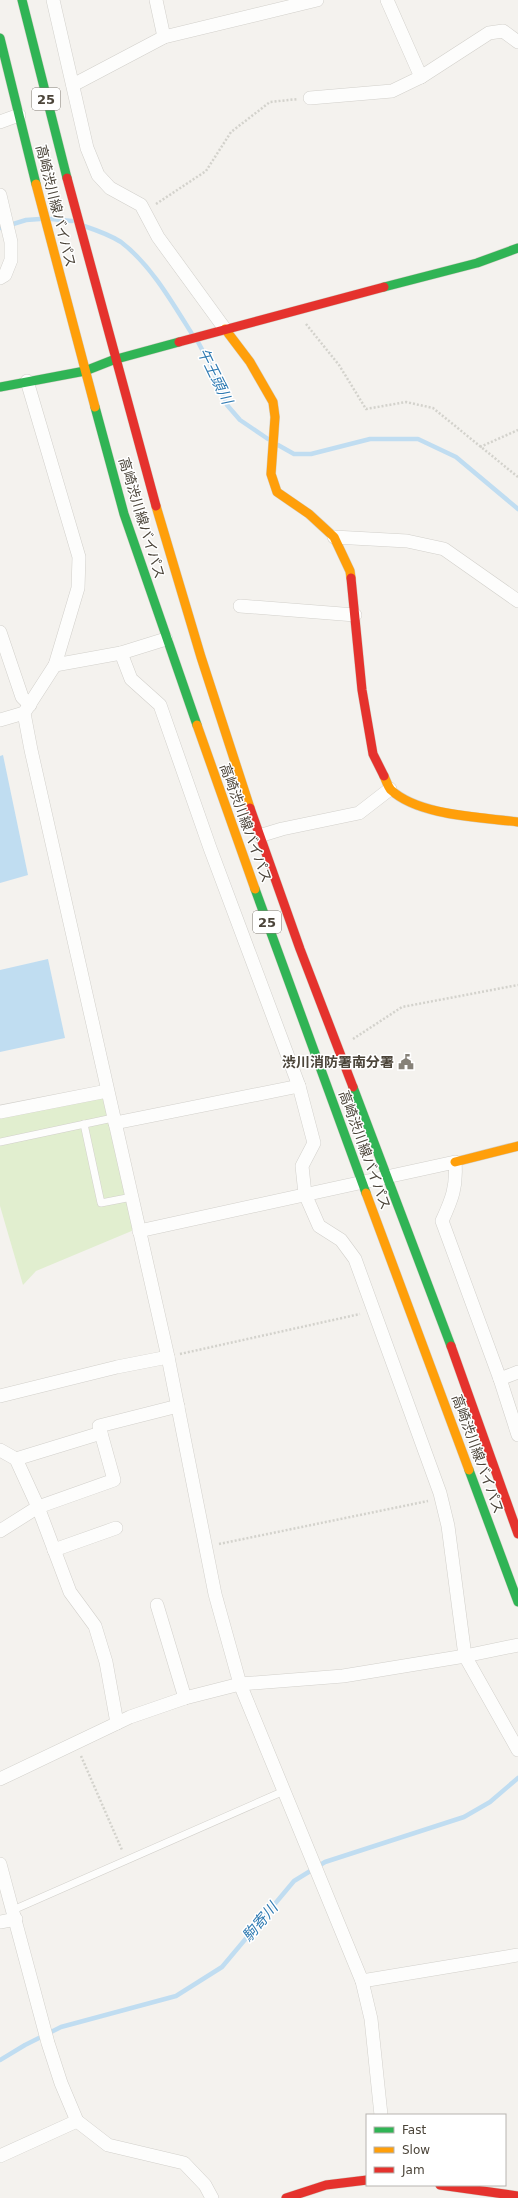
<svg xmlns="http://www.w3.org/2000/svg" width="518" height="2198" font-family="'DejaVu Sans','Noto Sans JP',sans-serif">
	<rect width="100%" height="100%" fill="#f4f2ee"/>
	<!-- green -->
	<path fill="#e1eecf" d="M105 1095 134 1230 36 1271 23 1285 0 1206V1117Z"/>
	<!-- water -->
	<g fill="#c0ddf1">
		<path d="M3 755 28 875 0 883V756Z"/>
		<path d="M48 959 65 1038 0 1052V970Z"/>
	</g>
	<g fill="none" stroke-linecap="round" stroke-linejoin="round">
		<!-- stream -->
		<g stroke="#c0ddf1" stroke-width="4.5">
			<path d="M51 219 72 221"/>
			<path d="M84 226C96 230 110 235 121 242 151 265 172 302 192 334"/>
			<path d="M0 228 26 220 40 219"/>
			<path d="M198 342 213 370 227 405 240 420 268 439"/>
			<path d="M278 445 294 454H311L370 439H418L456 457 518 509"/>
			<path d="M0 2060 25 2045 61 2027 176 1996 222 1967 294 1881 325 1862 464 1817 490 1802 518 1778"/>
		</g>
		<defs>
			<g id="lane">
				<path d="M84 1124 101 1203 132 1197"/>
				<path d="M0 1142 113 1118"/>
				<path d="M13 1910 284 1791"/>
			</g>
			<g id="street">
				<path d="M53 0 87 148 98 175 110 188 141 205 158 237 225 329"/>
				<path d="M156 0 164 37"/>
				<path d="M387 0 421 77 489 33 503 31 518 42"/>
				<path d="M73 85 164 37 317 0"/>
				<path d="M310 98 392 91 421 77"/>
				<path d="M0 122 19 115"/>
				<path d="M0 195 11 242V260L5 275 0 278"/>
				<path d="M27 381 79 557 78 588 55 665 24 713 31 750 168 1357 215 1594 240 1684 362 1981 371 2019 381 2115"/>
				<path d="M334 537 407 541 444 549 518 601"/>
				<path d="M240 606 355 615"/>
				<path d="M0 632 22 697 30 705"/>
				<path d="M121 653 131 679 160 705 210 848 299 1086 314 1143 302 1166 305 1194 319 1226 341 1240 355 1259 440 1493 448 1526 465 1656 518 1750"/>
				<path d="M55 665 121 653 166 639"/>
				<path d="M0 720 24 713"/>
				<path d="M259 836 282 829 359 813 390 789"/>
				<path d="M0 1112 107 1091"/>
				<path d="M115 1123 299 1086"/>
				<path d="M139 1231 455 1162C457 1187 452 1199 442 1221L500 1379 518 1435"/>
				<path d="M500 1379 518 1372"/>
				<path d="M0 1396 117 1367 168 1357"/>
				<path d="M0 1450 16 1459 38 1507 70 1592 95 1626 106 1662 117 1723"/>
				<path d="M16 1459 101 1433"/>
				<path d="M0 1531 38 1507 114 1480 99 1426 178 1406"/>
				<path d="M54 1550 116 1528"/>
				<path d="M157 1605 185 1698"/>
				<path d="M0 1779 130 1717 185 1698 240 1684 343 1676 465 1656 518 1645"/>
				<path d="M0 1864 48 2043 61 2083 77 2121 108 2145 184 2163 205 2185 212 2198"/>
				<path d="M0 1922 16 1919"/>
				<path d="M362 1981 518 1955"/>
				<path d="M0 2156 77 2121"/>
			</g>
			<g id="fast">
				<path d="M22 0 67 178"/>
				<path d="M0 38 36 184"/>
				<path d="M384 287 477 263 518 248"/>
				<path d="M0 387 85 371 113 360 179 342"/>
				<path d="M95 407 124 514 197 725"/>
				<path d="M255 889 366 1193"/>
				<path d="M353 1087 451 1346"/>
				<path d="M469 1470 518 1602"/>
			</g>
			<g id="slow">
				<path d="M36 184 95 407"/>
				<path d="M225 329 250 362 273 402 275 417 271 474 277 492 309 514 334 537 350 571 351 578"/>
				<path d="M156 506 201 657 250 808"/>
				<path d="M197 725 255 889"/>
				<path d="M384 776C386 780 388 787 391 790 419 816 481 817 518 822"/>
				<path d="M455 1162 518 1146"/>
				<path d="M366 1193 469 1470"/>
			</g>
			<g id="jam">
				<path d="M67 178 156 506"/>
				<path d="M179 342 384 287"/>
				<path d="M351 578 362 690 373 754 384 776"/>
				<path d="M250 808 300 949 353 1087"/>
				<path d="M451 1346 518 1534"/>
				<path d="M440 2185 518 2196"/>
				<path d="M286 2198 326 2185 367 2180"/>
			</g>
		</defs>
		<!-- lane casing -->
		<use href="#lane" stroke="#d2d0cb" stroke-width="8"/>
		<!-- street casing -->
		<use href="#street" stroke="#d2d0cb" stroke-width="14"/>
		<!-- fast casing -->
		<use href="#fast" stroke="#d3cfc5" stroke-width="10"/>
		<!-- slow casing -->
		<use href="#slow" stroke="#d3cfc5" stroke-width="10"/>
		<!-- jam casing -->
		<use href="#jam" stroke="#d3cfc5" stroke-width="10"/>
		<!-- path -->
		<g stroke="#d3d2cc" stroke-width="2.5" stroke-dasharray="2 2" stroke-linecap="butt">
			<path d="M156 204 206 171 231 132 270 102 298 99"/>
			<path d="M306 324 339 365 366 409 406 402 433 408 518 477"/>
			<path d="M480 447 518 430"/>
			<path d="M353 1039 402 1007 518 985"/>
			<path d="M180 1354 360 1314"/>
			<path d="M219 1544 428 1501"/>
			<path d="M81 1756 122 1850"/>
		</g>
		<!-- lane -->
		<use href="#lane" stroke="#fdfdfc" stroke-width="7"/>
		<!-- street -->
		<use href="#street" stroke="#fdfdfc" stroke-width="13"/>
		<!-- fast -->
		<use href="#fast" stroke="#30b455" stroke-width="9"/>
		<!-- slow -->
		<use href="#slow" stroke="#ff9f0a" stroke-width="9"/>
		<!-- jam -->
		<use href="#jam" stroke="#e5322d" stroke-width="9"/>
	</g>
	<!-- icons -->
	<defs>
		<symbol id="civic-bare" viewBox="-9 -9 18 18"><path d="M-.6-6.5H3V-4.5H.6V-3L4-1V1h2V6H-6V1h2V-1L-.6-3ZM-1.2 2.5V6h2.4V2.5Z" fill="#868178" stroke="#fff" stroke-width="2.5" paint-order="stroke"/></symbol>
	</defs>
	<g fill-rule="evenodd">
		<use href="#civic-bare" x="395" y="1051" width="22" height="22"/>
	</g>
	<g text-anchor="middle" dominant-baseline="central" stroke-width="3" stroke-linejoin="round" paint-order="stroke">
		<!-- shield labels -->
		<g fill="#fff" stroke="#817c74" stroke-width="1">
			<rect x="32" y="88" width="28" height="22" rx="3"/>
			<rect x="253" y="911" width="28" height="22" rx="3"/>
		</g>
		<g font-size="13" font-weight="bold" fill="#4b4439">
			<text x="46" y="99">25</text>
			<text x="267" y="922">25</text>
		</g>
		<!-- street labels -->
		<g font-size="14" fill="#4b4439" stroke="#fff">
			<text transform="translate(56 206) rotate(76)">高崎渋川線バイパス</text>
			<text transform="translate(142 518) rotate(73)">高崎渋川線バイパス</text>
			<text transform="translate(246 823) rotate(70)">高崎渋川線バイパス</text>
			<text transform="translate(365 1150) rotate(70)">高崎渋川線バイパス</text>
			<text transform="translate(478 1454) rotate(70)">高崎渋川線バイパス</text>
		</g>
		<!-- poi labels -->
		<g font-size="14" font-weight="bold" fill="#4b4439" stroke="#fff" text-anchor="end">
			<text x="394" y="1062">渋川消防署南分署</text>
		</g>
		<!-- water labels -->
		<g font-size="15" font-style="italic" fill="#2e7ab2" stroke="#fff">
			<text transform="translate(215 376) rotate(64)">午王頭川</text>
			<text transform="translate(260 1922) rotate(-50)">駒寄川</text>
		</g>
	</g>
	<!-- legend -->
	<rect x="366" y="2114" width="140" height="72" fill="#ffffff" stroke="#b7b4b0"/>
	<rect x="374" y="2127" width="20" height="6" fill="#30b455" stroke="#b7b4b0"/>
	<text x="402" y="2134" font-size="12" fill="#4b4439">Fast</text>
	<rect x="374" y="2147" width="20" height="6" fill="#ff9f0a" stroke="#b7b4b0"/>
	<text x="402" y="2154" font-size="12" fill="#4b4439">Slow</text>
	<rect x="374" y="2167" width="20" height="6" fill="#e5322d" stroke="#b7b4b0"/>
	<text x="402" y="2174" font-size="12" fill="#4b4439">Jam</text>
</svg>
